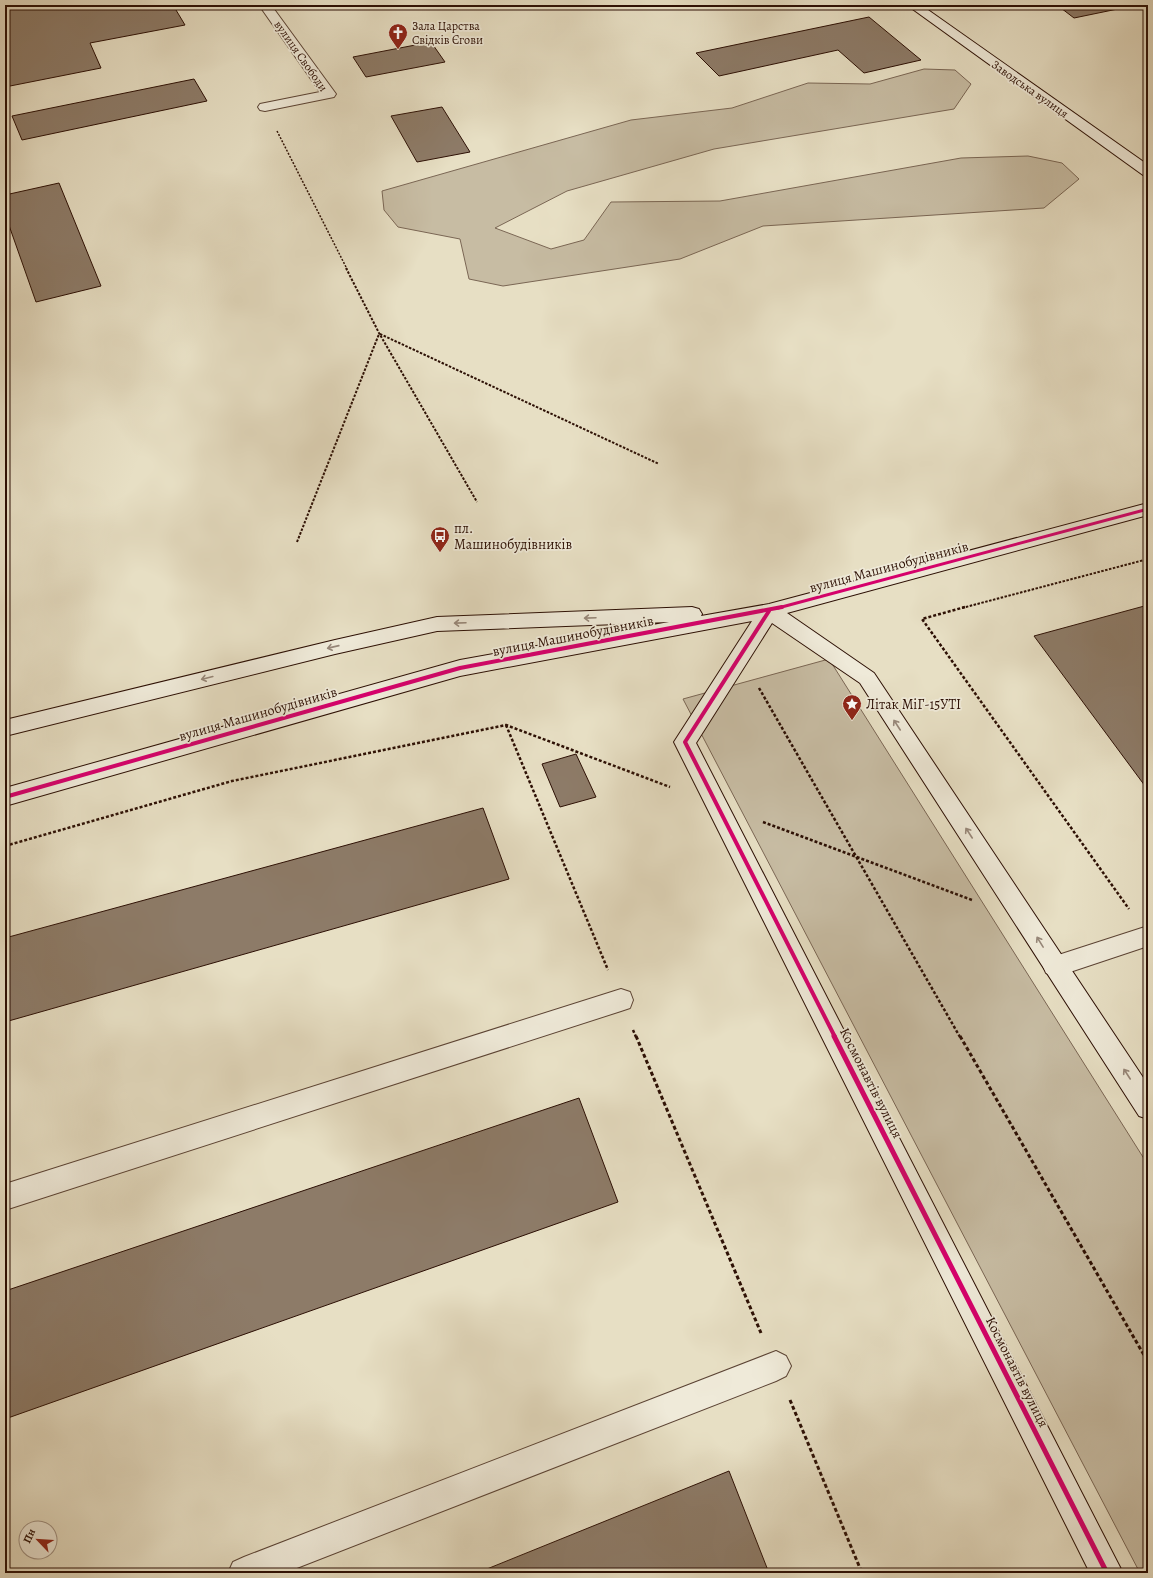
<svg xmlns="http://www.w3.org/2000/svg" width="1153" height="1578" font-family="Alegreya,serif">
	<rect width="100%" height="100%" fill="#e7dfc4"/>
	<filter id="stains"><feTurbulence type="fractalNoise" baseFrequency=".005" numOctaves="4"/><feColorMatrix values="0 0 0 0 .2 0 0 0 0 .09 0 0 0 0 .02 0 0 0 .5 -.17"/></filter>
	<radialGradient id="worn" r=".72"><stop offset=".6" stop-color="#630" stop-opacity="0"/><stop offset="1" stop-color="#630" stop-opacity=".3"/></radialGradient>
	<!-- green -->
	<g fill="#c7bca3" stroke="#7a6654">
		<path d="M924 69 955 70 971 84 954 109 714 149 567 191 495 228 551 249 584 240 611 202 720 201 961 158 1028 156 1062 163 1079 179 1044 208 763 226 680 259 503 286 469 279 460 239 398 227 384 210 382 191 631 120 732 108 808 83 870 84Z"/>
		<path d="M829 659 1148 1165V1573H1140L683 699Z"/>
	</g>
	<!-- building -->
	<g fill="#8d7b68" stroke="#2c0f04">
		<path d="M5 5H173L185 25 90 43 101 68 5 87Z"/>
		<path d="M1057 5H1137L1074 18Z"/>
		<path d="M869 17 921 60 864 73 838 50 719 76 696 53Z"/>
		<path d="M431 42 445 62 366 77 353 57Z"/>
		<path d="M194 79 207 101 22 140 12 116Z"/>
		<path d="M442 107 470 152 417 162 391 116Z"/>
		<path d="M59 183 101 286 36 302 5 214V195Z"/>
		<path d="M1148 605V790L1034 636Z"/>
		<path d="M576 754 596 797 560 807 542 764Z"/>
		<path d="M483 808 509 879 5 1022V938Z"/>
		<path d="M579 1098 618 1202 5 1419V1291Z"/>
		<path d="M729 1471 769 1573H477Z"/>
	</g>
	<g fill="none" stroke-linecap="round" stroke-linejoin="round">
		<defs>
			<g id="lane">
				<path d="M1148 926V946L1055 977 1046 973 1043 966 1046 959Z"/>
				<path d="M621 989 630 992 633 1000 630 1008 621 1011 5 1210V1184Z"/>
				<path d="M776 1351 786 1356 791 1366 786 1376 776 1381 284 1573H228L233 1562 244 1557Z"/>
			</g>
			<path id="street" d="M259 5H271L336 94 334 97 265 111 260 110 258 107 260 104 320 92Z"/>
			<g id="secondary">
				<path d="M907 5H921L1148 165V176L1143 175Z"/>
				<path d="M1148 503V515L787 613 874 673 1148 1085V1119L1139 1116 860 683 772 623 696 743 1123 1573H1090L674 742 752 621 460 676 5 806V788L460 660 669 622 437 631 335 654 5 736V720L335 640 437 617 692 607 699 609 702 614 701 616 769 604Z"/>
			</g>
		</defs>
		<!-- lane casing -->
		<use href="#lane" stroke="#5b4334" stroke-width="2"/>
		<!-- street casing -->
		<use href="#street" stroke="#5b4334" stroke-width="2"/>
		<!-- secondary casing -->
		<use href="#secondary" stroke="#2c0f04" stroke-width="2"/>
		<!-- path-far3 -->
		<path stroke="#2c0f04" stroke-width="1.5" stroke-dasharray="2 1.5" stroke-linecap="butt" d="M277 131 347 269"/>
		<!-- path-far2 -->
		<g stroke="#2c0f04" stroke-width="2" stroke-dasharray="2.5 1.5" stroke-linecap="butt">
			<path d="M346 268 379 333 477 502"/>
			<path d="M380 334 659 464"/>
			<path d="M297 542 379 334"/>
			<path d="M962 608 1148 559"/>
		</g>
		<!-- path-far1 -->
		<g stroke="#2c0f04" stroke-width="2.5" stroke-dasharray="3 2" stroke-linecap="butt">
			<path d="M965 607 922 619 1129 909"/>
			<path d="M759 688 960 1037"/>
			<path d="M506 725 608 970"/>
			<path d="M763 822 972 900"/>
			<path d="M5 846 232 781 506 725 670 787"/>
			<path d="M633 1030 636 1037"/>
		</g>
		<!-- path -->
		<g stroke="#2c0f04" stroke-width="3" stroke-dasharray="4 2.5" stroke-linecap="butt">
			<path d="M636 1036 761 1333"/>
			<path d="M960 1036 1148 1362"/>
			<path d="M790 1400 862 1573"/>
		</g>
		<!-- lane -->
		<use href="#lane" fill="#efead9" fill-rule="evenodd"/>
		<!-- street -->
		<use href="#street" fill="#efead9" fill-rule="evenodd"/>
		<!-- secondary -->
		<use href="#secondary" fill="#efead9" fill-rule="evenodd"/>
		<defs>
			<path id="cycleway-far2" d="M778 608 1148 509"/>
			<g id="cycleway-far1">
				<path d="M769 611 685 742 835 1037"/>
				<path d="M5 797 460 668 782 607"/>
			</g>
			<path id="cycleway" d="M834 1036 1107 1573"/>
		</defs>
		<!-- cycleway-far2 casing -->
		<use href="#cycleway-far2" stroke="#efead9" stroke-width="5"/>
		<!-- cycleway-far1 casing -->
		<use href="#cycleway-far1" stroke="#efead9" stroke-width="6"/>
		<!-- cycleway casing -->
		<use href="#cycleway" stroke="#efead9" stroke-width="8"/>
		<!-- cycleway-far2 -->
		<use href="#cycleway-far2" stroke="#d6006c" stroke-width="3"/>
		<!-- cycleway-far1 -->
		<use href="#cycleway-far1" stroke="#d6006c" stroke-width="4"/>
		<!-- cycleway -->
		<use href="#cycleway" stroke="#d6006c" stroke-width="5"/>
	</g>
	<!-- one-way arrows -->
	<defs><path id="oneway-shaft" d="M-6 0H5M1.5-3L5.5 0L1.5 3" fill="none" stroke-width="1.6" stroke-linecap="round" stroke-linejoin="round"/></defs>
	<g stroke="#978779">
		<use href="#oneway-shaft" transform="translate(590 618) rotate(178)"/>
		<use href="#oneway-shaft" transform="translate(460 623) rotate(178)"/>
		<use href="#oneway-shaft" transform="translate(333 647) rotate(167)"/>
		<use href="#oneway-shaft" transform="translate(207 678) rotate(166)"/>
		<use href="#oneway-shaft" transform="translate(897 725) rotate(-123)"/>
		<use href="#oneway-shaft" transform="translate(969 833) rotate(-123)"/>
		<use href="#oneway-shaft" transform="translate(1040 942) rotate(-122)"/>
		<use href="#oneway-shaft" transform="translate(1127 1074) rotate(-123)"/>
	</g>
	<!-- icons -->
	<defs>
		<symbol id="church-pin" viewBox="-11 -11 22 30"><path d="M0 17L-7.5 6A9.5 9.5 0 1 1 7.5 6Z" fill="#8f2418" stroke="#efead9"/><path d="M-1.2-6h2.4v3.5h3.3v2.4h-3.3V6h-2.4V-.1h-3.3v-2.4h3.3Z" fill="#fff"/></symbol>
		<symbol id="bus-pin" viewBox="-11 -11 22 30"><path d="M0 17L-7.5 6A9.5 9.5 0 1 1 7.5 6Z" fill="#8f2418" stroke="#efead9"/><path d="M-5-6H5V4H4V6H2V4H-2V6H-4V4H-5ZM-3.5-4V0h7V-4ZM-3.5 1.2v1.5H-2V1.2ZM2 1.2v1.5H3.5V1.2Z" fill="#fff"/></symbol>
		<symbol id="sight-pin" viewBox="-11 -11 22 30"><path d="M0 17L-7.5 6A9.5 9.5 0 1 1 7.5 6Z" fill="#8f2418" stroke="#efead9"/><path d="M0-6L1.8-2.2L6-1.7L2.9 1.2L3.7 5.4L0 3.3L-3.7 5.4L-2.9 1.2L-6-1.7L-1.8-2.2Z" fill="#fff"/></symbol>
	</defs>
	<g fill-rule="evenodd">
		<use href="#church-pin" x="387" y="22" width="22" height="30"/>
		<use href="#bus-pin" x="429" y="525" width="22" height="30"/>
		<use href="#sight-pin" x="841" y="693" width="22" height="30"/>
	</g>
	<g text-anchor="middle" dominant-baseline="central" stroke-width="3.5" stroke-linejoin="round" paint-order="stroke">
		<!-- far-poi labels -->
		<g font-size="12" fill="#2c0f04" stroke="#efead9" text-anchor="start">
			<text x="412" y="26">Зала Царства<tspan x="412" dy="14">Свідків Єгови</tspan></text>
		</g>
		<!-- far-street labels -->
		<g font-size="12" fill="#2c0f04" stroke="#efead9">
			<text transform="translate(301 56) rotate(55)">вулиця Свободи</text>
			<text transform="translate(1030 89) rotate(35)">Заводська вулиця</text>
		</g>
		<!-- poi labels -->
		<g font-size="14" fill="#2c0f04" stroke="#efead9" text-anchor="start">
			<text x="454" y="528">пл.<tspan x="454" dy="16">Машинобудівників</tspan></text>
			<text x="866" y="704">Літак МіГ-15УТІ</text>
		</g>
		<!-- street labels -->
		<g font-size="14" fill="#2c0f04" stroke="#efead9">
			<text transform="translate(889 567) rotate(-15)">вулиця Машинобудівників</text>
			<text transform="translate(573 636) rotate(-11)">вулиця Машинобудівників</text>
			<text transform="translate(258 714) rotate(-16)">вулиця Машинобудівників</text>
			<text transform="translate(871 1083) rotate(63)">Космонавтів вулиця</text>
			<text transform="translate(1017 1372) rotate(63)">Космонавтів вулиця</text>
		</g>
	</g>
	<!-- margin -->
	<rect width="1153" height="1578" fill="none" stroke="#e7dfc4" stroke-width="20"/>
	<rect x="6" y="6" width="1141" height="1566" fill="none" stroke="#2c0f04" stroke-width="2"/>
	<rect x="10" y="10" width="1133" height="1558" fill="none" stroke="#2c0f04"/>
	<!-- north arrow -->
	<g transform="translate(38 1540) rotate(295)"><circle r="19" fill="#efead9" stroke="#a19284"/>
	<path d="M0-3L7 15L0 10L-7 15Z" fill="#8f2418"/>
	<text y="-6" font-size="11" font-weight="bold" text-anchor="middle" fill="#2c0f04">Пн</text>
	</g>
	<rect width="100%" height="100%" filter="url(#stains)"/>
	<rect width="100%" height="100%" fill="url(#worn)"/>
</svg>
